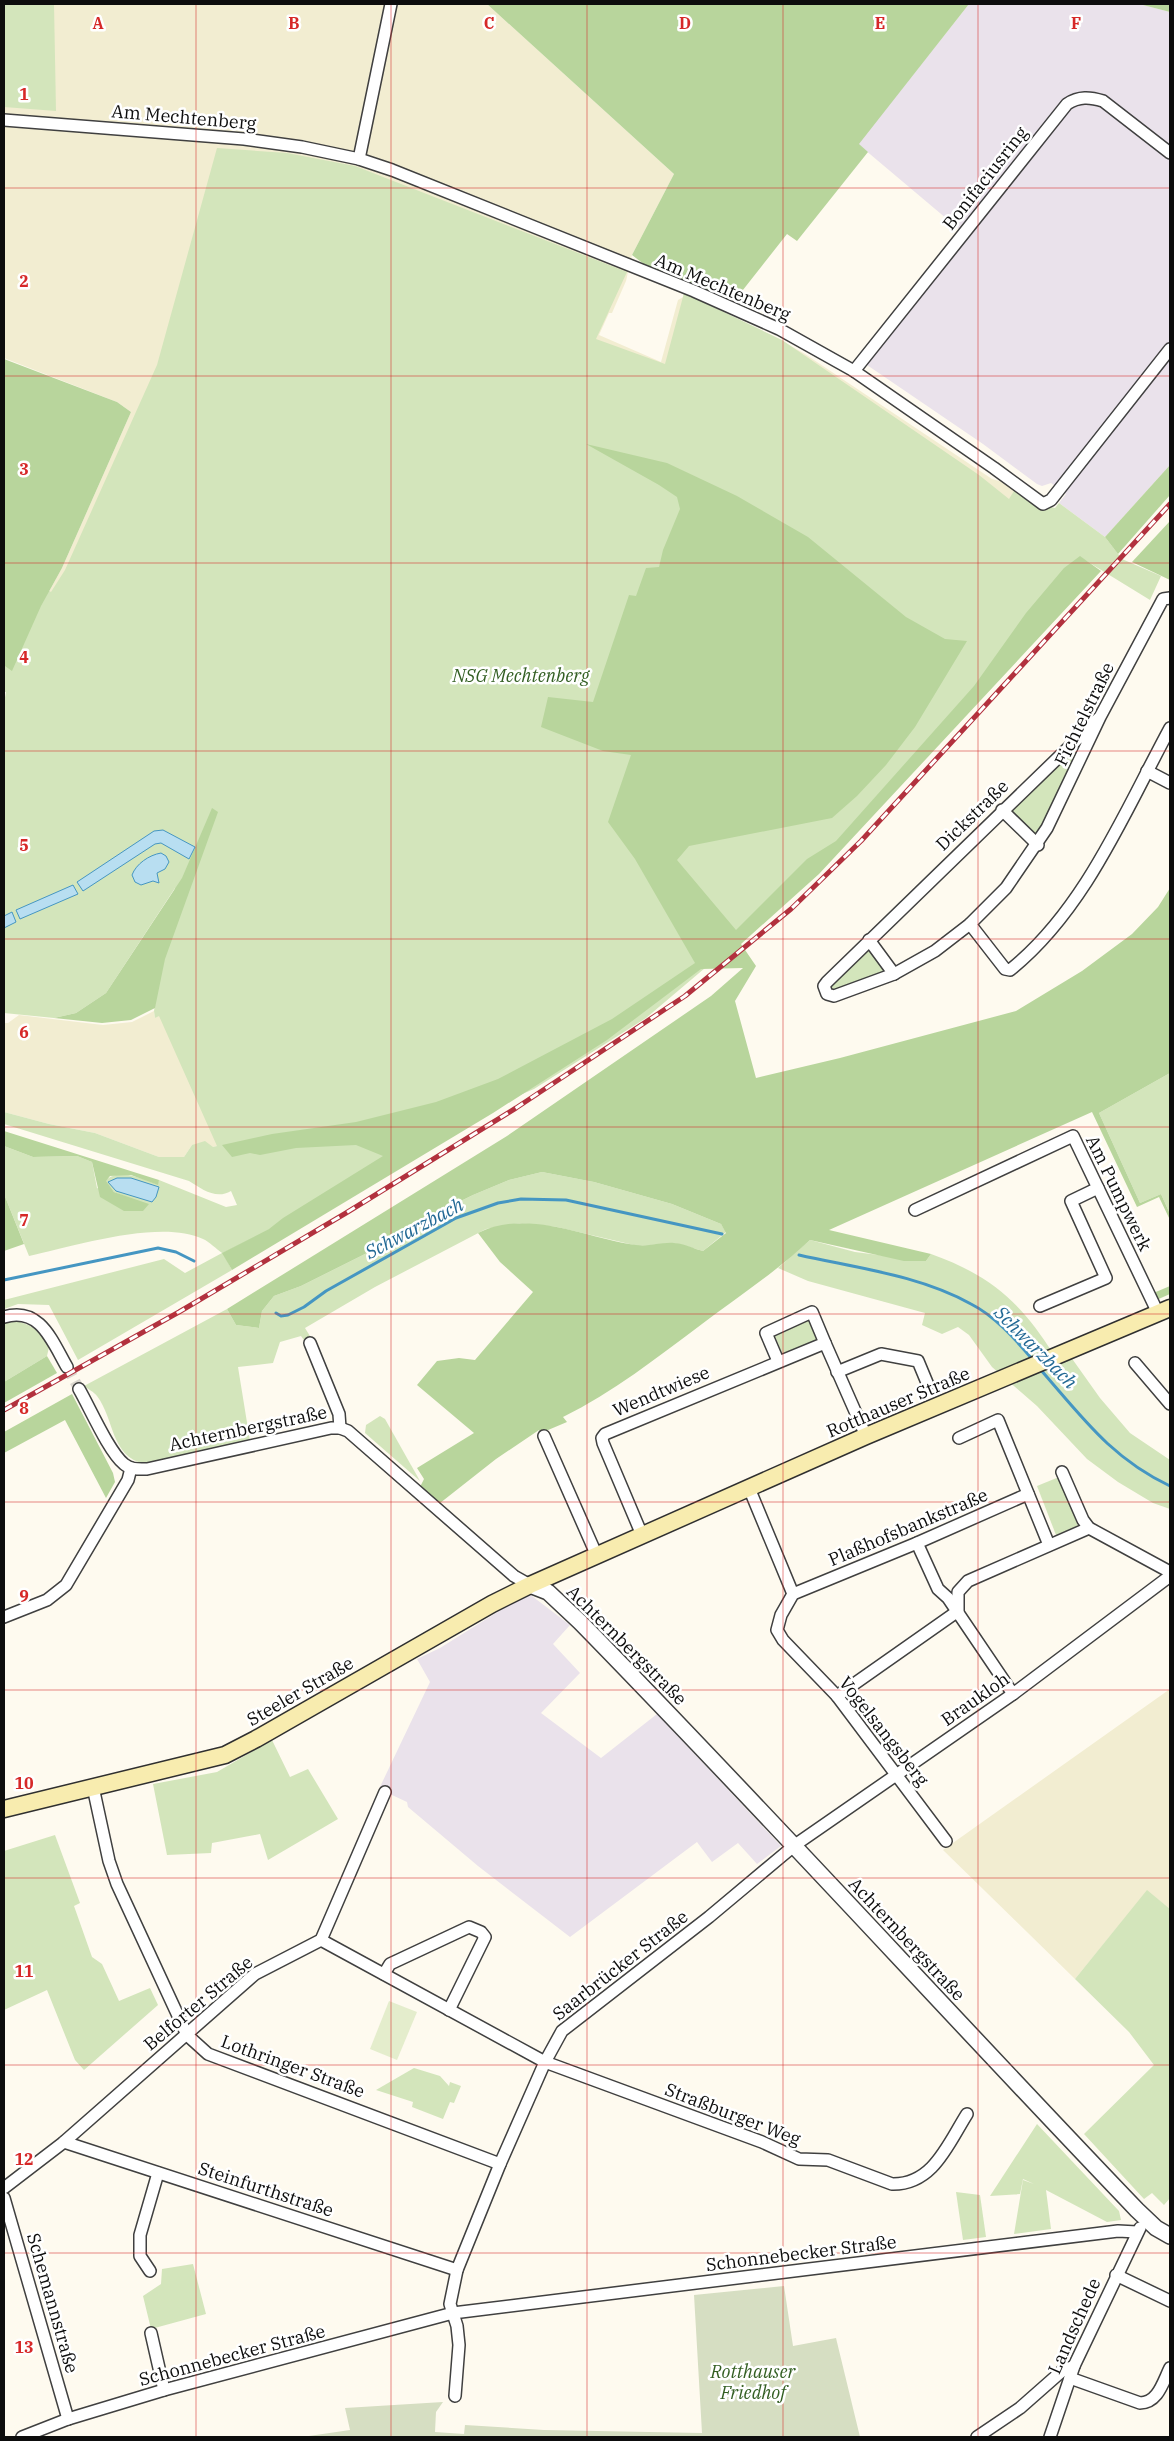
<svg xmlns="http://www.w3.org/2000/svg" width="1174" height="2441" font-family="'IBM Plex Serif',serif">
	<rect width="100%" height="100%" fill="#fefaef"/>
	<!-- industrial -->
	<g fill="#eae2eb">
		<path d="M969 4H1139L1170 12V465L1105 537 1059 503 1066 494 1051 483 1042 486 1037 484 983 444 867 365 966 235 858 144Z"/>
		<path d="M528 1593 570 1625 553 1644 580 1673 541 1713 601 1758 657 1714 781 1846 757 1864 738 1843 712 1862 697 1842 570 1937 478 1866 408 1807 407 1802 379 1789 430 1682 417 1659 440 1648Z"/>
	</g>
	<!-- farmland -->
	<g fill="#f2edd1">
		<path d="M4 4H487L674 174 632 255 626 281 612 313H609L599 335 661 362 678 300 685 296 773 336 805 354 992 479 1017 486 1008 502 498 1079 213 1147 192 1145 184 1157H159L95 1133 49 1124 4 1112V1023H8L19 1015 103 1025 132 1022 154 1011 155 1018 239 956 41 606 62 568 131 412 117 402 4 358Z"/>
		<path d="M1170 1689V1909L1147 1891 1075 1979 943 1850Z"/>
	</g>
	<!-- green -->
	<g fill="#d3e5bb">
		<path d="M4 4H54L56 111 4 107Z"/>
		<path d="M217 148 287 153 355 166 627 272 596 339 665 364 684 293 782 340 979 475 1009 499 1017 486 1043 505 1055 508 1059 503 1105 537 1122 559 1161 576 1150 600 1080 557 1087 564 862 821 731 946 646 1018 534 1089 487 1109 259 1235 223 1253 232 1270 78 1360 49 1305 18 1304 4 1309V1300L164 1259 185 1273 222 1253C216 1249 210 1242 203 1239 161 1219 75 1246 29 1256L4 1194V1146L33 1157 77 1156 92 1162 97 1188 134 1200 114 1192 105 1181C119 1167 142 1179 157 1184L159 1180 226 1207 237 1205 231 1191C216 1200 202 1189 189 1181L4 1124V1112L49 1124 95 1133 159 1157H184L192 1145 205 1141 213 1147 217 1146 159 1016 155 1018 154 1011 175 888 106 993 76 1013 54 1018 4 1013V703L6 692H4V566L51 592 65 570 157 365Z"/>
		<path d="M1073 750 1076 755 1039 833 1035 836 1011 813 1012 808Z"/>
		<path d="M867 950 871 951 884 971 834 991 830 989V985Z"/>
		<path d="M1170 1073V1214L1161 1194 1140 1203 1099 1113Z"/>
		<path d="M542 1172 594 1182 672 1204 721 1224 726 1232 703 1251 675 1243 638 1246 557 1227 520 1223 486 1229 375 1287 305 1328 313 1341 306 1343 301 1336 280 1342 273 1363 238 1367 250 1441 144 1464C110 1455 115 1420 97 1396 94 1392 88 1389 84 1386L227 1309 236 1325 259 1328 262 1311 274 1296 301 1286 379 1247 422 1220 473 1195 509 1180Z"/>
		<path d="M810 1240 855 1252 926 1261 931 1254C990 1275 1021 1302 1054 1355L1068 1353 1100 1398 1130 1433 1170 1460V1509L1153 1503 1118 1482 1087 1459 1037 1406 992 1367 969 1335 958 1327 942 1334 922 1325 925 1313 808 1281 778 1268Z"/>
		<path d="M810 1319 819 1340 783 1355 774 1334Z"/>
		<path d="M11 1320C32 1324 37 1329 49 1347L47 1356 4 1382V1323Z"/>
		<path d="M380 1416 385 1419 420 1481 365 1433 366 1425Z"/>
		<path d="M1059 1477 1078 1526 1056 1535 1037 1486Z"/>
		<path d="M272 1740 290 1777 308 1769 338 1819 268 1860 260 1834 212 1843 211 1853 167 1855 153 1784 217 1772Z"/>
		<path d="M55 1835 80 1903 74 1906 92 1957 102 1964 119 2001 150 1988 158 2005 84 2070 75 2060 47 1990 4 2010V1851Z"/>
		<path d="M1147 1890 1170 1909V2198L1164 2205 1152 2193 1144 2199 1084 2134 1154 2065 1129 2032 1075 1979Z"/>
		<path d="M414 2068 440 2076 449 2086 450 2082 461 2086 454 2103 450 2102 443 2119 412 2107 413 2102 376 2090Z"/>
		<path d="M1037 2124 1119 2211 1121 2220 1107 2222 1046 2190 1051 2229 1014 2234 1023 2180 1034 2184 1023 2179 1020 2194 990 2196Z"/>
		<path d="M956 2192 980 2195 986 2237 963 2240Z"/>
		<path d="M193 2264 206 2314 151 2329 143 2296 161 2284 162 2269Z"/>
	</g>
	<!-- forest -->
	<g fill="#b8d59c">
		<path d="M487 4H969L859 144 868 152 797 241 787 234 735 300 645 265 632 255 674 174Z"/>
		<path d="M1139 4H1170V12Z"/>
		<path d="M4 359 117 402 131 412 62 568 41 606 12 671 5 666 4 662Z"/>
		<path d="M586 444 667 463 737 496 808 537 906 617 945 639 967 641 915 727 886 765 857 796 832 818 689 846 677 860 736 930 807 859 836 841 974 686 1026 613 1064 568 1080 556 1101 571 819 874 741 944 756 966 735 1001 756 1078 840 1058 1016 1011 1082 971 1132 934 1158 907 1170 888V1073L1099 1113 1140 1203 1161 1194 1170 1214V1220L1159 1197 1137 1207 1092 1112 829 1230 931 1254 926 1261H904L810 1240C777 1271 738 1297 702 1324 658 1357 612 1393 563 1417L567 1422 541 1433 539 1430 496 1459 435 1507 418 1491 424 1479 417 1468 474 1433 417 1385 437 1361 459 1358 475 1360 533 1292 500 1262 478 1233C528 1208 585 1238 636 1245 648 1247 661 1242 674 1243 683 1243 694 1249 703 1251L726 1233 721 1224 672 1204 594 1182 542 1172 509 1180 473 1195 422 1220 379 1247 301 1286 274 1296 262 1311 259 1328 236 1325 227 1309 507 1136 711 996 743 968 701 969 607 1040 493 1113 232 1270 222 1253 269 1229 283 1218 383 1156 356 1145 296 1148 260 1155 250 1153 232 1157 222 1145 272 1134 356 1122 436 1102 498 1079 612 1019 695 963 635 859 608 822 631 755 603 751 541 727 548 697 593 702 629 595 636 596 646 568 659 567 663 550 680 509 677 497 659 485Z"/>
		<path d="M1170 465V495L1118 554 1105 537Z"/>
		<path d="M1170 521V580L1132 562Z"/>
		<path d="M212 808 218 812 165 959 155 1008 131 1020 102 1023 54 1018 76 1013 106 993 182 878Z"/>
		<path d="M4 1131 159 1180 158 1185 131 1175 110 1176 106 1181 114 1192 149 1204 143 1211H124L100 1197 92 1162 77 1156 33 1157 4 1146Z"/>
		<path d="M4 1194 24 1244 4 1251Z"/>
		<path d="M1170 1286V1294L1154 1301 1151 1294Z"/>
		<path d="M47 1356 57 1373 4 1403V1382Z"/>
		<path d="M72 1394 113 1473 115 1482 106 1498 65 1420 4 1453V1432Z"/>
	</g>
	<!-- cemetery -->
	<path fill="#d6dec2" d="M784 2286 793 2346 836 2338 860 2437H302L350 2430 345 2408 443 2402 436 2412 435 2432 464 2434 465 2425 544 2430 702 2433 694 2295Z"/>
	<!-- pitch -->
	<path fill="#e4edcc" d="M389 2001 417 2012 397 2060 370 2049Z"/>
	<!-- water -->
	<g fill="#b8def1" stroke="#4596c2">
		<path d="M163 830 195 847 189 859 161 843 155 844 83 891 77 882 154 831Z"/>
		<path d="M161 853 166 856 169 862 165 869 157 873 159 883 153 881 141 885 135 882 132 875C136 864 149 855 161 853Z"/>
		<path d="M73 885 78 894 20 919 16 910Z"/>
		<path d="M12 912 16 922 4 928V916Z"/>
		<path d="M117 1178H131L159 1187 156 1197 152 1202 116 1191 108 1182Z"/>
	</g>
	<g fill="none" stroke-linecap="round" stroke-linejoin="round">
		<!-- stream -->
		<g stroke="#4596c2" stroke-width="3">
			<path d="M799 1255C856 1268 919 1275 971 1304 995 1316 1016 1340 1033 1360"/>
			<path d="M4 1280 158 1248 176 1252 194 1261"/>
			<path d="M276 1313 281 1316 288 1315 304 1307 326 1291 456 1218 498 1203 521 1199 566 1200 722 1234"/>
			<path d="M1040 1369C1082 1417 1111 1458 1170 1486"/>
		</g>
		<!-- minor-tunnel -->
		<path stroke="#dad6cd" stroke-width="11" stroke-dasharray="11 5.5" stroke-linecap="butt" d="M67 1367 79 1389"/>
		<defs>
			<g id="minor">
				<path d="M4 120 244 139 302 147 359 159 392 170 694 291 779 329 854 371 994 468 1043 504 1051 500 1170 349"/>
				<path d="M359 159 391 4"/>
				<path d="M854 371 1067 104C1079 96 1090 97 1103 101L1170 153"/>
				<path d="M1100 717 827 982 824 986 827 994 834 996 894 974 935 951 970 924 1006 888 1047 828 1100 717 1163 599 1170 598"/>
				<path d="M1147 771 1170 783"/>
				<path d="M1002 810 1038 845"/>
				<path d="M970 924 1005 969 1010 970C1085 910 1125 811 1170 728"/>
				<path d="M869 940 894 974"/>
				<path d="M915 1210 1073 1136 1158 1313"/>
				<path d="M1040 1306 1106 1278 1071 1201 1098 1188"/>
				<path d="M4 1317C40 1306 52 1341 67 1367"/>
				<path d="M310 1343 339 1414 340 1428"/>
				<path d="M778 1361 766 1333 812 1312 825 1343"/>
				<path d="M1135 1363 1170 1404"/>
				<path d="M837 1372 881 1354 918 1361 928 1385"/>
				<path d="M79 1389C90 1408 109 1452 124 1464 131 1470 139 1469 147 1469L331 1428H340L348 1431 514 1576 530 1585"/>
				<path d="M544 1436 597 1556"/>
				<path d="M959 1438 998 1420 1049 1545"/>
				<path d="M1062 1472 1083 1520 1089 1528 1170 1572"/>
				<path d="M749 1488 793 1594"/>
				<path d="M642 1535 603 1443 602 1438 605 1434 825 1343 866 1436"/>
				<path d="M917 1543 938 1589 948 1598 1013 1694"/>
				<path d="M4 1617 47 1600 66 1585 128 1480 131 1468"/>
				<path d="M837 1696 958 1611V1592L968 1581 1089 1528"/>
				<path d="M93 1787 109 1861 117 1884 187 2035 208 2054 500 2164"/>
				<path d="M946 1841 837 1696 783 1640 777 1630 781 1615 793 1594 917 1543 1028 1494"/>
				<path d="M321 1940 545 2062 762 2142 799 2159 828 2160 892 2184C933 2185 948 2144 967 2114"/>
				<path d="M384 1974 390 1964 469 1927 481 1932 485 1937 449 2010"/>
				<path d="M64 2142 457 2270"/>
				<path d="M4 2188 64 2142 255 1974 321 1940 385 1792"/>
				<path d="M4 2198 68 2419"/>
				<path d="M150 2271 140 2256V2235L158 2173"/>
				<path d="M1116 2275 1170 2301"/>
				<path d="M151 2333 164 2390"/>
				<path d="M1070 2378 1140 2403C1158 2403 1163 2382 1170 2368"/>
				<path d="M455 2396 459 2345 457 2326 450 2304 457 2270 500 2164 545 2062 562 2031 709 1917 795 1845 1013 1694 1170 1576"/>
				<path d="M22 2437 68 2419 164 2390 453 2313 1118 2231 1137 2232"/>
				<path d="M977 2437 1020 2408 1062 2371 1074 2366"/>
				<path d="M1050 2437 1074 2366 1140 2228"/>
			</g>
			<path id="tertiary" d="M530 1585 548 1592 580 1622C769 1815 950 2015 1137 2210L1156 2228 1170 2236"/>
			<path id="secondary" d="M4 1809 225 1755 256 1739 492 1604 530 1585 866 1436 1170 1308"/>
		</defs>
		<!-- minor casing -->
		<use href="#minor" stroke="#404040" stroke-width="14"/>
		<!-- tertiary casing -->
		<use href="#tertiary" stroke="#404040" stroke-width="18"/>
		<!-- secondary casing -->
		<use href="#secondary" stroke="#2f2f2f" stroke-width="19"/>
		<!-- minor -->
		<use href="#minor" stroke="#fff" stroke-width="11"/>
		<!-- tertiary -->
		<use href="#tertiary" stroke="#fff" stroke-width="15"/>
		<!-- secondary -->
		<use href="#secondary" stroke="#f8ecaf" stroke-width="16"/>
		<defs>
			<path id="rail" d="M4 1410 179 1312 346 1213 516 1108 685 996 791 909 861 841 1170 504"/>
		</defs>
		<!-- rail casing -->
		<use href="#rail" stroke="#b2313e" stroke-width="5"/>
		<!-- rail -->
		<use href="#rail" stroke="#fff" stroke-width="3" stroke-dasharray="9" stroke-linecap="butt"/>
	</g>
	<!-- grid -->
	<path fill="none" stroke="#d62828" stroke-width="1" stroke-opacity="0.55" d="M196 4V2437M391 4V2437M587 4V2437M783 4V2437M978 4V2437M4 188H1170M4 376H1170M4 563H1170M4 751H1170M4 939H1170M4 1127H1170M4 1314H1170M4 1502H1170M4 1690H1170M4 1878H1170M4 2065H1170M4 2253H1170"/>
	<g text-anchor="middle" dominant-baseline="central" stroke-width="5" stroke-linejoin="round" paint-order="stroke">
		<!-- street labels -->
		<g font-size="18" fill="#0d0d0d" stroke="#fff">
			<text transform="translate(184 117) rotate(5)">Am Mechtenberg</text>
			<text transform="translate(985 178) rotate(-52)">Bonifaciusring</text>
			<text transform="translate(723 287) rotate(23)">Am Mechtenberg</text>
			<text transform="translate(1084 714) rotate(-64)">Fichtelstraße</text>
			<text transform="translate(972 815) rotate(-44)">Dickstraße</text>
			<text transform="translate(1119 1193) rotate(64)">Am Pumpwerk</text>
			<text transform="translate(661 1391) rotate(-23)">Wendtwiese</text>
			<text transform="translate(898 1402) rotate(-23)">Rotthauser Straße</text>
			<text transform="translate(248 1428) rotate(-12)">Achternbergstraße</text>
			<text transform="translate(908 1527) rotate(-23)">Plaßhofsbankstraße</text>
			<text transform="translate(627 1645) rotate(45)">Achternbergstraße</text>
			<text transform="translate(300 1691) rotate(-30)">Steeler Straße</text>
			<text transform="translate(975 1699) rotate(-35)">Braukloh</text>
			<text transform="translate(884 1731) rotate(52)">Vogelsangsberg</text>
			<text transform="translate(907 1939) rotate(47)">Achternbergstraße</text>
			<text transform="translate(620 1965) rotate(-38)">Saarbrücker Straße</text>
			<text transform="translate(198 2003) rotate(-40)">Belforter Straße</text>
			<text transform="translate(293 2066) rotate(20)">Lothringer Straße</text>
			<text transform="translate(733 2114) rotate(21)">Straßburger Weg</text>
			<text transform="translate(266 2189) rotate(18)">Steinfurthstraße</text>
			<text transform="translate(801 2253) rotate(-7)">Schonnebecker Straße</text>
			<text transform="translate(53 2303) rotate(74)">Schemannstraße</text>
			<text transform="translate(1074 2326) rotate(-66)">Landschede</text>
			<text transform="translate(232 2355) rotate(-15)">Schonnebecker Straße</text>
		</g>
		<!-- park labels -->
		<g font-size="18" font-style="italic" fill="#335f23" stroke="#fff">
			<text x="521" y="675">NSG Mechtenberg</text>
			<text x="753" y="2371">Rotthauser<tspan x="753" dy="21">Friedhof</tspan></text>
		</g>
		<!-- water labels -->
		<g font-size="19" font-style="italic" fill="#216894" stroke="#fff">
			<text transform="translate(414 1228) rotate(-28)">Schwarzbach</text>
			<text transform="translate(1036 1347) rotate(45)">Schwarzbach</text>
		</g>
	</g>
	<g font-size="16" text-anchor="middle" font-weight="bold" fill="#d62828" stroke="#fff" stroke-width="5" stroke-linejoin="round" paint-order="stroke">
		<text x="98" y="29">A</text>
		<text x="294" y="29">B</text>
		<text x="489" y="29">C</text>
		<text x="685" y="29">D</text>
		<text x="880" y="29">E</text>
		<text x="1076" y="29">F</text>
		<text x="24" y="100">1</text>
		<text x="24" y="287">2</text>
		<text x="24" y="475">3</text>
		<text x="24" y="663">4</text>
		<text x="24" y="851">5</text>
		<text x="24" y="1038">6</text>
		<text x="24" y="1226">7</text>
		<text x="24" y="1414">8</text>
		<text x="24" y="1602">9</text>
		<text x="24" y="1789">10</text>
		<text x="24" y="1977">11</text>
		<text x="24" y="2165">12</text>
		<text x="24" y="2353">13</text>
	</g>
	<!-- border -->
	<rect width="1174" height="2441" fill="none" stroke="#0d0d0d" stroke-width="10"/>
</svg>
